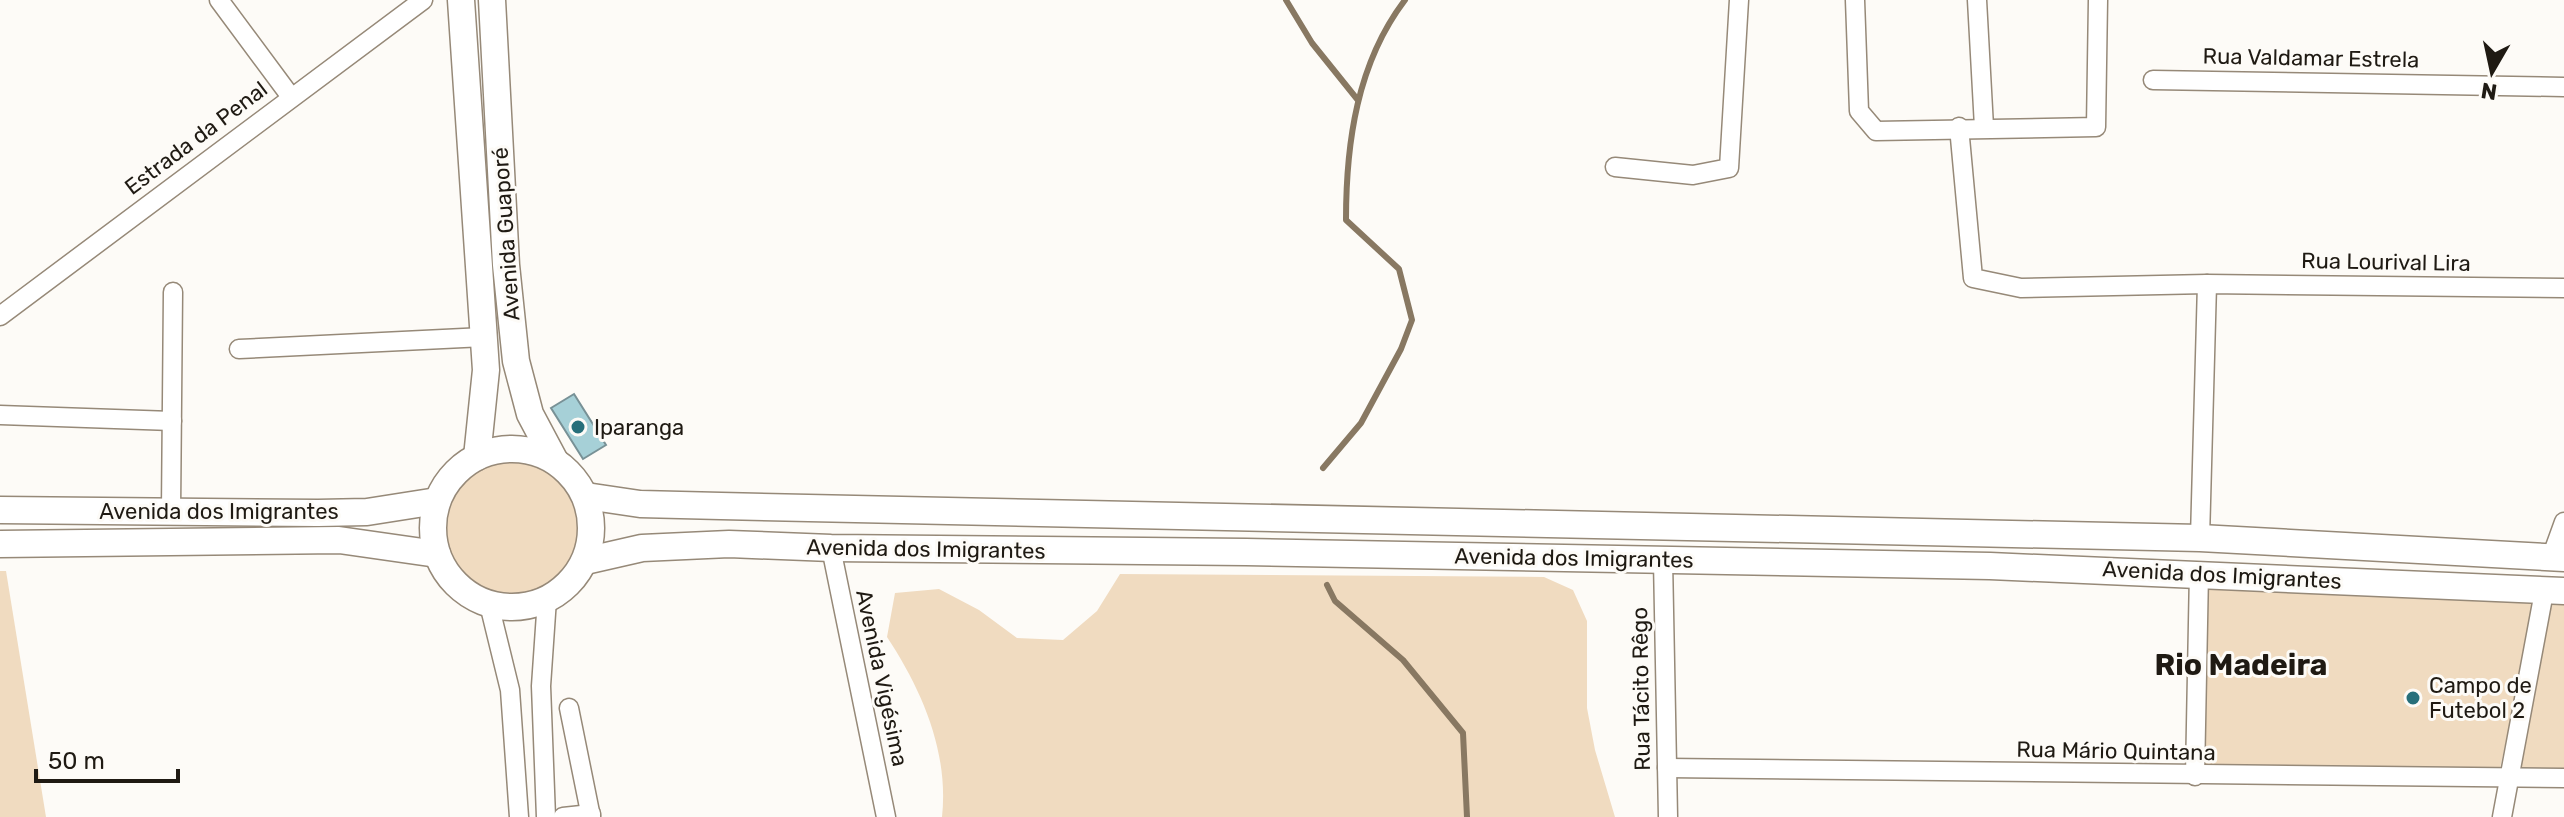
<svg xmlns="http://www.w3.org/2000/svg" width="2564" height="817" font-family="Rubik,sans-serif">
	<rect width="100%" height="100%" fill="#fdfbf7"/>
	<!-- green -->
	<g fill="#f0dbc0">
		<circle cx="513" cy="528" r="70"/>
		<path d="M0 571H6L46 817H0Z"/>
		<path d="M1120 574 1544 577 1573 590 1587 621V708L1595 750 1615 817H942C949 752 922 690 887 637L895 593 939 589 979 610 1017 638 1063 640 1097 611Z"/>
		<path d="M2200 588 2536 603 2499 773 2198 772Z"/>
		<path d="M2564 603V774L2513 772 2547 604Z"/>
	</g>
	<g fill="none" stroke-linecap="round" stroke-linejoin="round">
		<!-- stream -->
		<g stroke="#887862" stroke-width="6">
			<path d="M1286 0 1312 43 1357 99"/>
			<path d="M1323 468 1361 423 1401 349 1412 320 1399 269 1346 220C1346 143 1357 63 1405 0"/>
			<path d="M1327 585 1335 601 1403 660 1463 733 1467 817"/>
		</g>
	</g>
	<!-- building -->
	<path fill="#a6d0d7" stroke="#789196" stroke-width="2" d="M574 394 606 445 583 459 551 408Z"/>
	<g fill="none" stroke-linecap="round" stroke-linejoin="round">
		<defs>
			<g id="street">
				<path d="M219 0 291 97"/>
				<path d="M1855 0 1859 111 1876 131 2096 127 2098 0"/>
				<path d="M1977 0 1984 127"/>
				<path d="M2153 80 2564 87"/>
				<path d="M1959 127 1973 278 2021 288 2207 284 2564 288"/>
				<path d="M1615 167 1693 175 1729 168 1739 0"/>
				<path d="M0 316 423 0"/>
				<path d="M239 349 484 337"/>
				<path d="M0 415 172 421"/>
				<path d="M171 511 173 292"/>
				<path d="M2200 538 2207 284"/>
				<path d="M831 548 886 817"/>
				<path d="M2551 558 2564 522"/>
				<path d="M1663 560 1668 817"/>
				<path d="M489 604 510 690 519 817"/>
				<path d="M569 708 591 817"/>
				<path d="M1667 768 2564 778"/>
				<path d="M2195 776 2199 572"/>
				<path d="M546 817 541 686 547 599"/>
				<path d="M563 817 591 814"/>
				<path d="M2502 817 2544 592"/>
			</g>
			<g id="secondary">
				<path d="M461 0 486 370 477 457"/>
				<path d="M492 0 506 265 516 361 530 414 555 461"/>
				<circle cx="512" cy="528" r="79"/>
				<path d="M586 496 640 504 721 506 2200 538 2564 558"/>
				<path d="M0 510 318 513 367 512 437 501"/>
				<path d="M0 544 339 540 437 554"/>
				<path d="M585 561 642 548 729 544 831 548 1246 552 1990 566 2564 591"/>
			</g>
		</defs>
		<!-- street casing -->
		<use href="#street" stroke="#968978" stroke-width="21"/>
		<!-- secondary casing -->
		<use href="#secondary" stroke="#968978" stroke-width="29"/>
		<!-- street -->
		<use href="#street" stroke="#fff" stroke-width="18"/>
		<!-- secondary -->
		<use href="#secondary" stroke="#fff" stroke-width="26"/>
	</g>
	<!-- markers -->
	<g fill="#276f7a" stroke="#fdfbf7" stroke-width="3">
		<circle cx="578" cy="427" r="8"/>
		<circle cx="2413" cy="698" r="8"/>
	</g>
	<g text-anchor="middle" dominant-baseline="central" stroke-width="6" stroke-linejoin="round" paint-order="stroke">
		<!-- street labels -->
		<g font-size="22" fill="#1f1a13" stroke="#fdfbf7">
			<text transform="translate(2311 58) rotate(1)">Rua Valdamar Estrela</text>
			<text transform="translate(196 138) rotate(-37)">Estrada da Penal</text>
			<text transform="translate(506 234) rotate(-94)">Avenida Guaporé</text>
			<text transform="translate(2386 262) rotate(1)">Rua Lourival Lira</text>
			<text x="219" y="511">Avenida dos Imigrantes</text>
			<text transform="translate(926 549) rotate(1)">Avenida dos Imigrantes</text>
			<text transform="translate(1574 558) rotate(1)">Avenida dos Imigrantes</text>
			<text transform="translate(2222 575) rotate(3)">Avenida dos Imigrantes</text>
			<text transform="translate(882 678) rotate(78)">Avenida Vigésima</text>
			<text transform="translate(1641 689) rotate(-91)">Rua Tácito Rêgo</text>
			<text transform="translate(2116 751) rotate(1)">Rua Mário Quintana</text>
		</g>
		<!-- poi labels -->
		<g font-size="22" fill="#1f1a13" stroke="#fdfbf7" text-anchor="start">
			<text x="594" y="427">Iparanga</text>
			<text x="2429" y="685">Campo de<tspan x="2429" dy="25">Futebol 2</tspan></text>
		</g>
		<!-- district labels -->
		<g font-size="30" font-weight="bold" fill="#1f1a13" stroke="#fdfbf7">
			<text x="2241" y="665">Rio Madeira</text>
		</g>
	</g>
	<!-- north arrow -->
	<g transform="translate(2492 72) rotate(189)" stroke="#fdfbf7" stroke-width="6" paint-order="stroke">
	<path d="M0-6L14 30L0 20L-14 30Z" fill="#1f1a13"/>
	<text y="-12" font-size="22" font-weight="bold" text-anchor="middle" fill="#1f1a13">N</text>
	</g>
	<!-- scale -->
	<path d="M36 769v12h142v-12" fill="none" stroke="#1f1a13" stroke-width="4"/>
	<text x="48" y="769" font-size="24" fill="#1f1a13" stroke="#fdfbf7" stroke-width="6" paint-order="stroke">50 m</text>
</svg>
